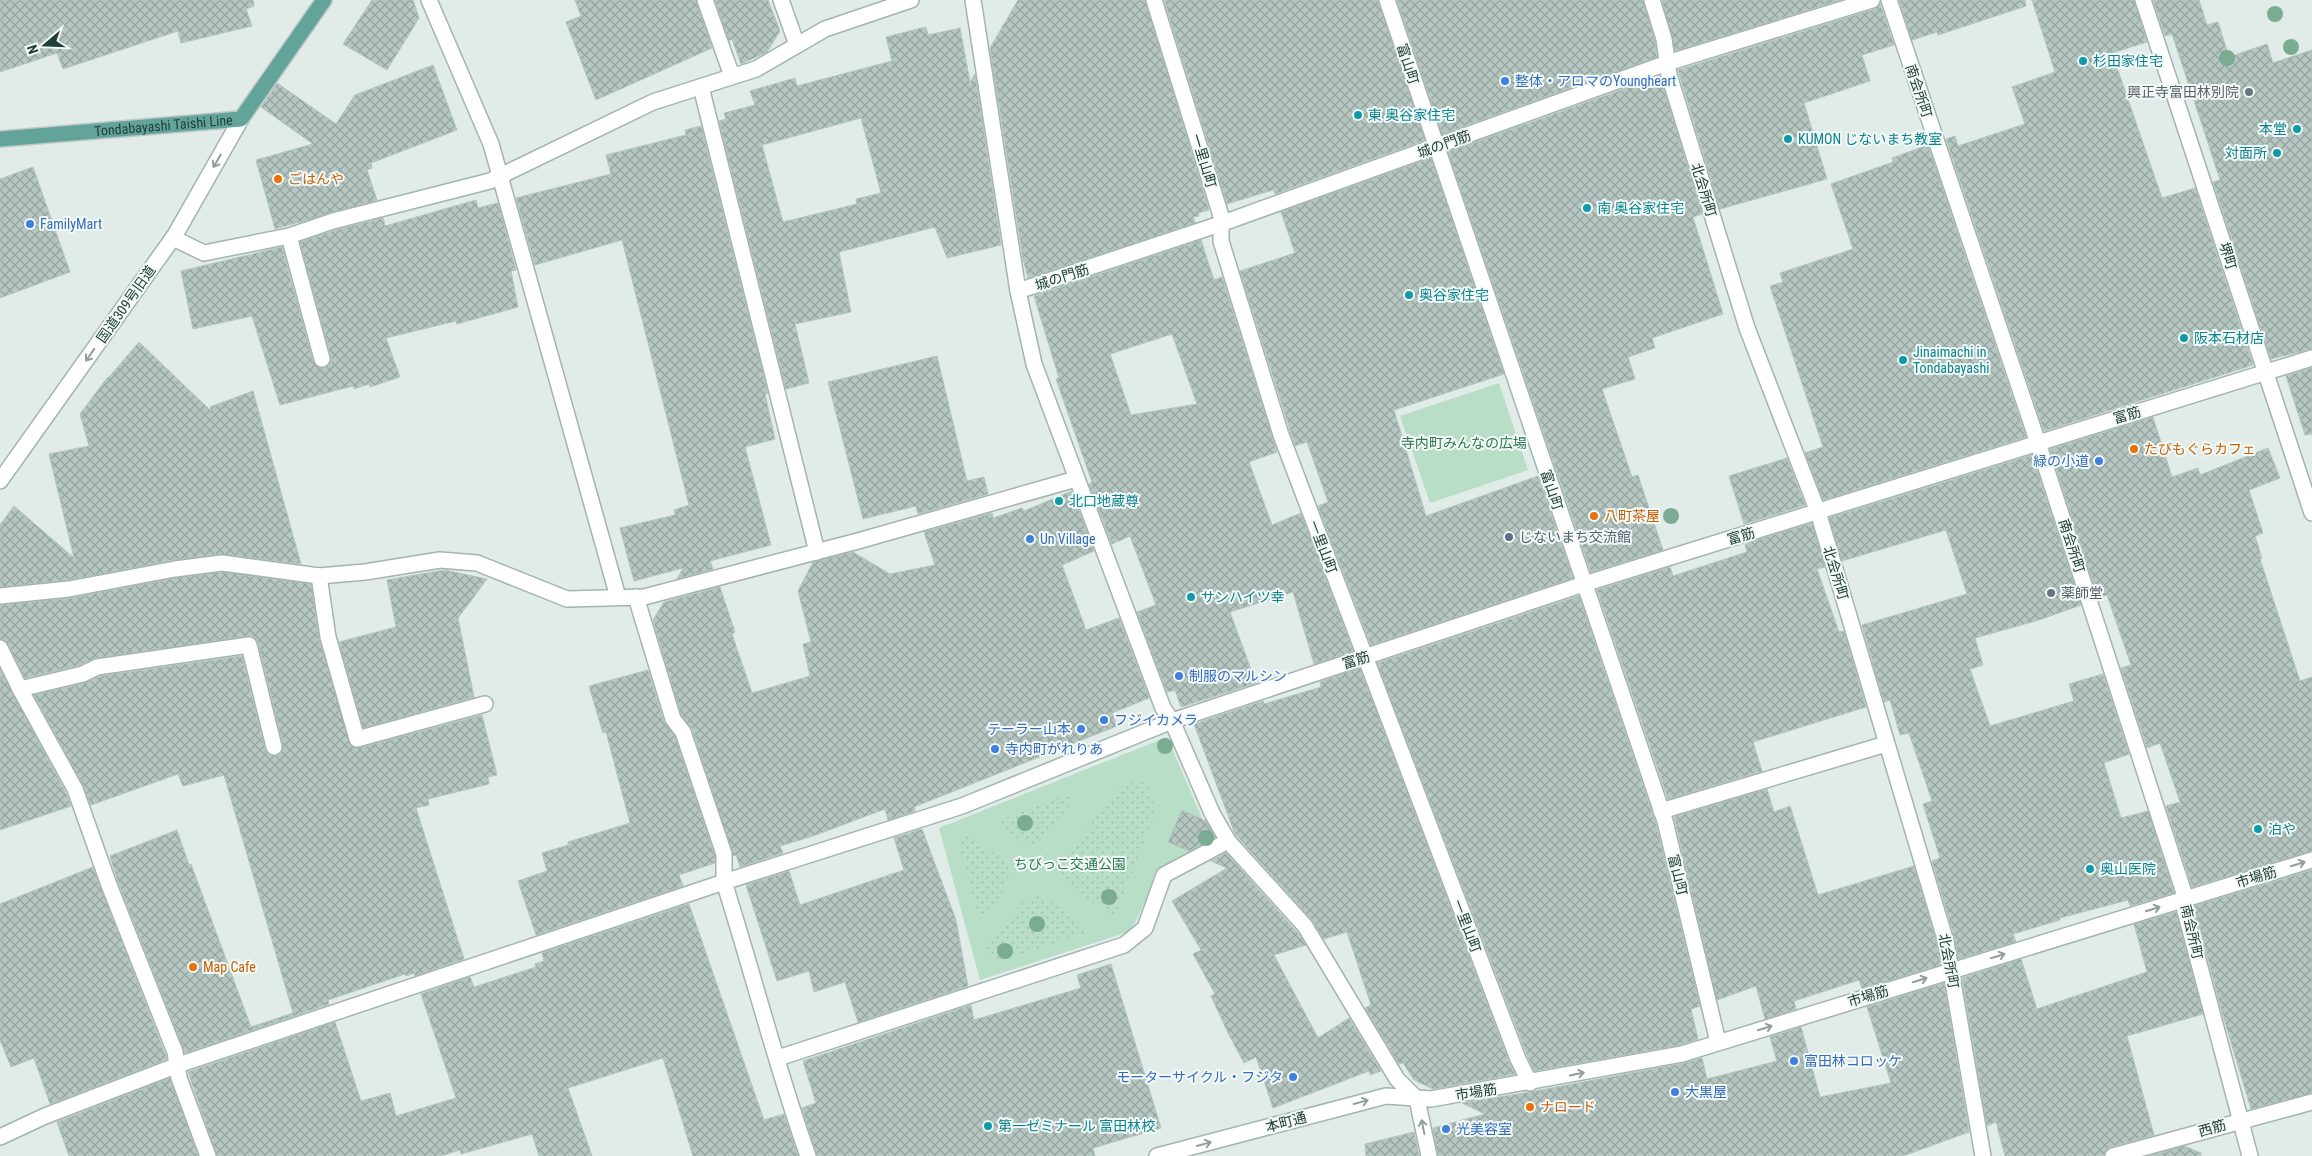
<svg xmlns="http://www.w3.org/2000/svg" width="2312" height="1156" font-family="'Roboto Condensed','Noto Sans JP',sans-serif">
	<defs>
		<pattern id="garden-dots" width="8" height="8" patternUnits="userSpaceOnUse" patternTransform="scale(1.25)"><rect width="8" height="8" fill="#b9dec7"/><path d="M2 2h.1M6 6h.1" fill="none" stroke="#9fc0ac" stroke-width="1.8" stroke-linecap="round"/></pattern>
		<pattern id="building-cross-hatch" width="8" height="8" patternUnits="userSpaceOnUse" patternTransform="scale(1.25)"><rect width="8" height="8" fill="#b6c7c2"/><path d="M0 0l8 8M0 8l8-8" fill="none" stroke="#94a39f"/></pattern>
	</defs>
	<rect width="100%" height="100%" fill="#e1ece8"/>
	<!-- park -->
	<g fill="#b9dec7">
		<path d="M1499 383 1528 470 1430 503 1400 416Z"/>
		<path d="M1167 737 1212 841 1162 866 1131 931 980 980 939 828Z"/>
	</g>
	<!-- garden -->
	<g fill="url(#garden-dots)">
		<path d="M1132 779C1154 780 1153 800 1154 818L1117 912 1111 914 1103 911 1064 879 1059 866 1120 785Z"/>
		<path d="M1069 793 1074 794 1075 798 1042 842 1034 847 1027 845 996 822Z"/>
		<path d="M968 834C978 842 1014 864 1012 877 1010 887 990 907 983 915L976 910 960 849 962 839Z"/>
		<path d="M1039 894 1050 900 1089 932 997 962 989 959 985 948V940C1006 928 1015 900 1039 894Z"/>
	</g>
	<!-- building -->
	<g fill="url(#building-cross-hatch)" stroke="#b3c6c0" fill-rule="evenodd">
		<path d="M0 0H253L254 6 246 9 252 26 181 43 178 31 63 69 57 53 0 72Z"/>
		<path d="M372 0H413L419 18 387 70 343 44Z"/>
		<path d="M575 0H696L712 48 596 100 566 22 581 16Z"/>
		<path d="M715 0H768L780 31 767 52 741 64 732 39 729 41Z"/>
		<path d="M1018 0H1145L1209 210 1198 213 1199 216 1193 217 1195 223 1028 278 1023 259 990 48Z"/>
		<path d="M1164 0H1378L1425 140 1275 194 1273 190 1227 204Z"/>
		<path d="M1397 0H1643L1655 41 1657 57 1442 134Z"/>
		<path d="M1662 0H1840L1675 51Z"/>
		<path d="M1899 0H2025L2026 6 1938 35 1937 32 1912 40Z"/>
		<path d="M2032 0H2134L2147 42 2112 53 2162 198 2195 188 2253 365 2044 431 1946 139 1955 136 1958 146 2025 124 2012 87 2055 72Z"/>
		<path d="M2153 0H2199L2207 25 2218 22 2229 57 2267 44 2273 63 2312 50V349L2271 359 2213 182 2220 180 2207 140 2172 34 2165 36Z"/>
		<path d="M1880 4 1894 45 1862 55 1870 81 1804 103 1827 179 1720 209 1678 70 1875 9Z"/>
		<path d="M926 27 928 35 960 28 970 82 975 74 1001 245 947 258 935 227 839 252 851 312 795 324 809 383 786 389 719 121 726 119 724 113 755 105 750 91 795 78 797 86 892 61 886 37ZM861 118 881 193 856 199 857 204 783 222 762 145Z"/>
		<path d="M433 65 457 130 371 163 372 168 367 170 377 200 275 229 256 160 313 144 261 107 277 83 336 124 355 95Z"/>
		<path d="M1660 76 1702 214 1693 217 1723 314 1652 338 1655 348 1628 357 1635 379 1602 389 1632 477 1638 475 1663 550 1591 572 1448 152Z"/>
		<path d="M701 126 768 393 765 394 775 439 745 447 771 545 710 561 713 569 677 579 683 568 634 581 620 528 675 515 674 510 689 505 622 240 535 265 516 198 611 174 606 155 686 135 685 130Z"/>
		<path d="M1928 145 2026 437 1823 500 1805 453 1823 447 1770 286 1783 282 1780 273 1853 249 1831 184 1893 162 1892 158Z"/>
		<path d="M1431 158 1504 374 1394 410 1426 516 1538 476 1573 578 1371 645 1318 506 1328 502 1307 442 1295 446 1240 271 1295 253 1281 212Z"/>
		<path d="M33 167 70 272 0 298V179Z"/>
		<path d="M476 200 478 208 498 203 516 270 511 271 518 307 457 324 456 321 386 338 400 377 370 387 369 384 354 389 353 386 280 405 252 316 193 329 181 271 282 247 313 361 319 368H325L331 362V357L300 242 336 230 383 218 385 226Z"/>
		<path d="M1201 240 1214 280 1222 277 1277 452 1249 462 1272 525 1301 513 1353 651 1314 664 1293 592 1230 612 1256 683 1181 707 1175 690 1167 692 1137 612 1156 605 1130 536 1112 544 1089 484 1092 482 1056 379 1059 378 1034 296ZM1172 334 1197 404 1131 415 1110 354Z"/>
		<path d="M139 342 211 411 210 407 253 391 301 564 221 554 173 560 68 580 0 587V525L14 506 74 558 49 454 89 446 80 414 107 378 110 376Z"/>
		<path d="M937 356 967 481 984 477 988 494 918 514 916 506 863 519 828 382Z"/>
		<path d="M2312 368V434L2305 435 2286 376Z"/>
		<path d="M2153 417 2172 477 2198 468 2200 475 2268 448 2280 478 2249 490 2263 533 2255 536 2262 558 2260 559 2300 681 2312 677V851L2192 887 2166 806 2180 802 2160 743 2147 748 2121 668 2131 665 2107 595 2098 598 2050 449Z"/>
		<path d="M2032 455 2081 605 2039 620 1975 638 1983 665 1970 669 1990 726 2074 701 2069 684 2103 674 2129 754 2104 763 2121 818 2148 811 2174 893 2130 906 2128 900 2060 918V920L2013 934 2016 942 1958 959 1955 939 1932 861 1940 858 1923 804 1932 801 1909 733 1900 735 1890 700 1884 702 1862 625 1967 594 1946 530 1842 561 1829 518Z"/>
		<path d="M1787 458 1805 505 1744 524 1729 476Z"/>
		<path d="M1072 491 1094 551 1062 565 1086 630 1119 618 1149 698 1112 713 1117 726 914 807 915 811 888 820 885 809 813 836 780 846 783 853 740 867 736 855 733 856 692 729 681 715 653 620 664 602 720 587 735 632 732 634 752 693 810 676 803 644 811 642 798 591 813 562 853 552 890 574 935 565 924 532 992 513 993 518 1022 508 1024 511Z"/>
		<path d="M1812 523 1825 567 1817 569 1839 632 1844 631 1866 707 1753 742 1762 771 1668 799 1597 590 1670 567 1673 576 1747 552 1745 545 1750 542Z"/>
		<path d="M444 570 487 579 458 618 474 697 363 728 339 642 396 627 387 580Z"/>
		<path d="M222 572 311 584 319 639 351 746 359 748 482 715 497 775 488 777 489 784 428 799 429 805 416 808 464 959 415 976 414 973 406 976 405 974 328 1000 329 1004 185 1053 118 882 110 856 177 830 189 865 191 864 251 1027 293 1013 224 775 183 786 178 774 91 805 83 785 34 695 85 683 100 676 242 656 265 749 268 754 276 756 281 753 283 745 258 642 253 636H248L96 658 80 665 25 678 8 644 0 639V605L71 598 176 578Z"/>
		<path d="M1579 596 1656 824 1700 1006 1691 1009 1698 1039 1680 1045 1534 1071 1527 1055 1377 663Z"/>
		<path d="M1360 668 1509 1062 1515 1074 1433 1089 1414 1080 1403 1063 1399 1064 1365 1008 1371 1005 1347 932 1324 939 1312 920 1235 834 1194 724 1263 701 1264 704 1321 687 1320 682Z"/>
		<path d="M0 669 66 793 71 806 0 830Z"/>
		<path d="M648 670 664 722 675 736 715 856V863L679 875 683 886 536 935 518 881 547 871 542 853 568 845V842L630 823 606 732 603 733 589 686Z"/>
		<path d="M1767 789 1774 812 1790 806 1818 895 1914 866 1937 944 1940 965 1862 989 1859 980 1794 1001 1796 1009 1765 1019 1756 986 1717 1000 1674 817Z"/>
		<path d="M1182 810 1206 821 1215 837 1189 851 1168 842Z"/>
		<path d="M922 829 956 920 968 986 858 1022 845 982 814 992 809 971 777 981 746 885 789 871 800 905 904 870 894 838Z"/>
		<path d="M1226 853 1297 932 1306 945 1274 955 1318 1038 1349 1018 1381 1071 1370 1075 1369 1071 1273 1108 1256 1057 1244 1063 1228 1033 1211 996 1215 994 1193 954 1201 950 1172 901 1227 868 1211 861Z"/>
		<path d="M93 867 167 1059 50 1104 34 1058 11 1067 0 1040V904Z"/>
		<path d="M2312 870V1093L2251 1109 2221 1009 2194 906Z"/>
		<path d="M689 904 764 1120 784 1114 798 1156H693L663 1058 568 1088 592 1156H539L532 1134 461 1154 460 1150 441 1156H217L188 1072 335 1022 361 1101 390 1093 396 1116 456 1098 421 994 470 977 474 987 536 967 535 964 544 961 542 953Z"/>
		<path d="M2176 912 2203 1014 2127 1036 2154 1135 2110 1147 2106 1150 2104 1156H2005L1996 1122 1987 1126 1962 978 2021 959 2037 1009 2147 972 2134 924Z"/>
		<path d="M1111 964 1161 1128 1093 1148 1095 1156H817L802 1108 816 1103 803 1061 971 1005 974 1020 1081 988 1077 975Z"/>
		<path d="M1944 983 1969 1132 1903 1156H1438L1433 1128 1485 1114 1462 1103 1530 1092 1684 1063 1702 1058 1707 1079 1777 1061 1770 1037 1801 1027 1820 1097 1891 1083 1867 1007Z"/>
		<path d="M170 1078 198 1156H69L57 1122Z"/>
		<path d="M1414 1132 1419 1156H1366L1365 1144Z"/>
		<path d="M2184 1146 2201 1153V1156H2149Z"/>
	</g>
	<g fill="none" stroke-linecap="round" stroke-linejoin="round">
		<defs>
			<g id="service">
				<path d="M705 0 732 76"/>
				<path d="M781 0 797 45"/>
				<path d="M701 87 817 552"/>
				<path d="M319 576 328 637 357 739 485 704"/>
				<path d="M20 689 83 674 97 667 249 645 274 747"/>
				<path d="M778 1058 1124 945 1145 928 1164 875 1228 841"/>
			</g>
			<g id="minor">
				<path d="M429 0 491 144 618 597"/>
				<path d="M973 0 1018 291 1034 364 1163 708 1172 721 1212 813 1228 841 1305 926 1397 1079 1417 1099 1429 1156"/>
				<path d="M1154 0 1221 216V241L1281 435 1518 1059 1530 1083"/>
				<path d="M1387 0 1665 821 1718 1042"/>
				<path d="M1652 0 1664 39 1669 75 1747 328 1818 512 1946 942 1983 1156"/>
				<path d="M1889 0 2038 443 2184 893V907L2250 1156"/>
				<path d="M2143 0 2312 513"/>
				<path d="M289 236 322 359"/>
				<path d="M173 238 204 253 289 236 333 221 490 181 653 102 756 69 825 29 911 0"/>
				<path d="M1018 291 1223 223 1667 63 1872 0"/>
				<path d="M0 596 69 589 175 569 222 563 319 576 365 572 440 560 477 563 567 599 644 597 858 541 1076 479"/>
				<path d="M636 597 673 719 683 732 724 854V882C753 973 776 1066 808 1156"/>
				<path d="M0 648 20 689 75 789 109 885 175 1052 179 1078 208 1156"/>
				<path d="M1661 811 1886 744"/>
				<path d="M0 1137 45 1116 178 1065 724 882 962 806 1172 721 1584 584 2312 358"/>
				<path d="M1157 1156 1386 1096 1431 1099 1682 1054 2312 860"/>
				<path d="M2113 1156 2312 1102"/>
			</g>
			<path id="tertiary" d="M0 481 175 235 241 119"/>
			<g id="primary">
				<path id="s1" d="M0 139 241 119 324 0"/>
			</g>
		</defs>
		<!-- service casing -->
		<use href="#service" stroke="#a3b4b0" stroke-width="18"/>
		<!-- minor casing -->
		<use href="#minor" stroke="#a3b4b0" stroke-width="18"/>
		<!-- tertiary casing -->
		<use href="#tertiary" stroke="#a3b4b0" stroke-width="18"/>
		<!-- primary casing -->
		<use href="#primary" stroke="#c1c9c8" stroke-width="18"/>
		<!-- service -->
		<use href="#service" stroke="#fff" stroke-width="15"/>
		<!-- minor -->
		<use href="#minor" stroke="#fff" stroke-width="15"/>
		<!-- tertiary -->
		<use href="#tertiary" stroke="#fff" stroke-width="15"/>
		<!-- primary -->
		<use href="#primary" stroke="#63a49a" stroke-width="15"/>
	</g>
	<!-- trees -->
	<g fill="#7cab94">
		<circle cx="2275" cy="14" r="8"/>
		<circle cx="2291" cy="47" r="8"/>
		<circle cx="2227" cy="58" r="8"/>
		<circle cx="1671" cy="516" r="8"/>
		<circle cx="1165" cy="746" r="8"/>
		<circle cx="1025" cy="823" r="8"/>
		<circle cx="1206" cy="838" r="8"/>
		<circle cx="1109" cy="897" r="8"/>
		<circle cx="1037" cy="924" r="8"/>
		<circle cx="1005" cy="951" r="8"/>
	</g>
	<!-- one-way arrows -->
	<defs><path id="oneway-shaft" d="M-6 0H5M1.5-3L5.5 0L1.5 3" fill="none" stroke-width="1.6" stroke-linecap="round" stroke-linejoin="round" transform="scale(1.25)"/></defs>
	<g stroke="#909e9c">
		<use href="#oneway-shaft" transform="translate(217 161) rotate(120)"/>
		<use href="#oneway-shaft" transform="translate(90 355) rotate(125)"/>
		<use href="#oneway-shaft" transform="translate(2298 864) rotate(-17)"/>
		<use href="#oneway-shaft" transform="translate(2153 909) rotate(-17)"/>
		<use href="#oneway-shaft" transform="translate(1998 956) rotate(-17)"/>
		<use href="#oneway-shaft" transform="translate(1920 980) rotate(-17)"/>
		<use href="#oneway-shaft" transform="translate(1765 1028) rotate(-17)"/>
		<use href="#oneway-shaft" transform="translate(1577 1074) rotate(-11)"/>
		<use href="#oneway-shaft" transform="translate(1361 1102) rotate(-15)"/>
		<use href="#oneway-shaft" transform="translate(1423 1127) rotate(-101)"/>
		<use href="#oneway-shaft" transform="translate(1204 1144) rotate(-15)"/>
	</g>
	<!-- markers -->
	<g fill="#0f9aa8" stroke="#f2f9f6" stroke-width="2">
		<circle cx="2083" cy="61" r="5"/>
		<circle cx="1358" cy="115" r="5"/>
		<circle cx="2297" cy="129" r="5"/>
		<circle cx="1788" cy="139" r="5"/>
		<circle cx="2277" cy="153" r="5"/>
		<circle cx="1587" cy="208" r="5"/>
		<circle cx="1409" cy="295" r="5"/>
		<circle cx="2184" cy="338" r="5"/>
		<circle cx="1903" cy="360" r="5"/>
		<circle cx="1059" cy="501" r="5"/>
		<circle cx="1191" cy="597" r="5"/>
		<circle cx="2258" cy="829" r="5"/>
		<circle cx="2090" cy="869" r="5"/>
		<circle cx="988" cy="1126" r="5"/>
	</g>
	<g fill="#3f7fe0" stroke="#f2f9f6" stroke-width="2">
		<circle cx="1505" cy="81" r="5"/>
		<circle cx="30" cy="224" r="5"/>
		<circle cx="2099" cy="461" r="5"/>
		<circle cx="1030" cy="539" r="5"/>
		<circle cx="1179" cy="676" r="5"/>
		<circle cx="1104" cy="720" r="5"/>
		<circle cx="1081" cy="729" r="5"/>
		<circle cx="995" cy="749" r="5"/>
		<circle cx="1794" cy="1061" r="5"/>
		<circle cx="1293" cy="1077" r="5"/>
		<circle cx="1675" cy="1092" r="5"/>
		<circle cx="1446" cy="1129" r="5"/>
	</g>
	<g fill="#6b7280" stroke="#f2f9f6" stroke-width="2">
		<circle cx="2249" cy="92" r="5"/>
		<circle cx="2051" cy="593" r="5"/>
	</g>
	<g fill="#e8710a" stroke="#f2f9f6" stroke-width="2">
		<circle cx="278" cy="179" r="5"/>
		<circle cx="2134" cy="449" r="5"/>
		<circle cx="1594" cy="516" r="5"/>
		<circle cx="193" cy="967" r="5"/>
		<circle cx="1530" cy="1107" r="5"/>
	</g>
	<circle fill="#5c6f8a" stroke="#f2f9f6" stroke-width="2" cx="1509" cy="537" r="5"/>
	<g text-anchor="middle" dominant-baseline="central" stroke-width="4" stroke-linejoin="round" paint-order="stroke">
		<!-- culture labels -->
		<g font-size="14" fill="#0d838f" stroke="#f2f9f6" text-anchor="start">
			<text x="2093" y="61">杉田家住宅</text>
			<text x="1368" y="115">東 奥谷家住宅</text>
			<text x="2287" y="129" text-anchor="end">本堂</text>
			<text x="1798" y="139">KUMON じないまち教室</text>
			<text x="2267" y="153" text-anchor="end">対面所</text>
			<text x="1597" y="208">南 奥谷家住宅</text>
			<text x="1419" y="295">奥谷家住宅</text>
			<text x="2194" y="338">阪本石材店</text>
			<text x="1913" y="352">Jinaimachi in<tspan x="1913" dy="16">Tondabayashi</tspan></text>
			<text x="1069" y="501">北口地蔵尊</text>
			<text x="1201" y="597">サンハイツ幸</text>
			<text x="2268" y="829">泊や</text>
			<text x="2100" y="869">奥山医院</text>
			<text x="998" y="1126">第一ゼミナール 富田林校</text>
		</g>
		<!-- street labels -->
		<g font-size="14" fill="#203e39" stroke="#f2f9f6">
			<text transform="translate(1408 64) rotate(72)">富山町</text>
			<text transform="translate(1919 91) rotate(71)">南会所町</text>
			<text stroke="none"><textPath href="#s1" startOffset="164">Tondabayashi Taishi Line</textPath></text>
			<text transform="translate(1444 144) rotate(-20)">城の門筋</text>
			<text transform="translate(1204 161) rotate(73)">一里山町</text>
			<text transform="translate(1704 190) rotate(73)">北会所町</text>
			<text transform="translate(2228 256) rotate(72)">堺町</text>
			<text transform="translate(1062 277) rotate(-18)">城の門筋</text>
			<text transform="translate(126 304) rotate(-55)">国道309号旧道</text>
			<text transform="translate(2127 415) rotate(-17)">富筋</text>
			<text transform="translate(1552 490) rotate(71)">富山町</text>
			<text transform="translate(1741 536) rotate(-17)">富筋</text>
			<text transform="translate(2072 546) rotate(72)">南会所町</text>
			<text transform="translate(1323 547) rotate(69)">一里山町</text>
			<text transform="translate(1836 573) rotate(73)">北会所町</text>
			<text transform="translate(1356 660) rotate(-18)">富筋</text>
			<text transform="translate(1678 875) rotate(76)">富山町</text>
			<text transform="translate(2256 877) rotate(-17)">市場筋</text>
			<text transform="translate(1467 926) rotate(69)">一里山町</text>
			<text transform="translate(2192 932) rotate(77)">南会所町</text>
			<text transform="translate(1949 961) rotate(79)">北会所町</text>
			<text transform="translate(1868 996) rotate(-17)">市場筋</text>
			<text transform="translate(1476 1092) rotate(-9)">市場筋</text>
			<text transform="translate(1286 1122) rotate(-15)">本町通</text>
			<text transform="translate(2212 1128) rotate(-16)">西筋</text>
		</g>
		<!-- shop labels -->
		<g font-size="14" fill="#366cbe" stroke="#f2f9f6" text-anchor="start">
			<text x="1515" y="81">整体・アロマのYoungheart</text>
			<text x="40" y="224">FamilyMart</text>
			<text x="2089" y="461" text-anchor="end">緑の小道</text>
			<text x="1040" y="539">Un Village</text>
			<text x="1189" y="676">制服のマルシン</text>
			<text x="1114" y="720">フジイカメラ</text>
			<text x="1071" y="729" text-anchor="end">テーラー山本</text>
			<text x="1005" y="749">寺内町がれりあ</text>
			<text x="1804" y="1061">富田林コロッケ</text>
			<text x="1283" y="1077" text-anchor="end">モーターサイクル・フジタ</text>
			<text x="1685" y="1092">大黒屋</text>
			<text x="1456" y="1129">光美容室</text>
		</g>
		<!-- worship labels -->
		<g font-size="14" fill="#5b616d" stroke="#f2f9f6" text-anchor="end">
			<text x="2239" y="92">興正寺富田林別院</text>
			<text x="2061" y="593" text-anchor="start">薬師堂</text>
		</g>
		<!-- food labels -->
		<g font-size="14" fill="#c56008" stroke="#f2f9f6" text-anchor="start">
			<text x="288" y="179">ごはんや</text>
			<text x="2144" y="449">たびもぐらカフェ</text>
			<text x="1604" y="516">八町茶屋</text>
			<text x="203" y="967">Map Cafe</text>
			<text x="1540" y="1107">ナロード</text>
		</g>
		<!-- park labels -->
		<g font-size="14" fill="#29764f" stroke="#f2f9f6">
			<text x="1464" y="443">寺内町みんなの広場</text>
			<text x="1070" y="864">ちびっこ交通公園</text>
		</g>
		<!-- service labels -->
		<g font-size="14" fill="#4e5e75" stroke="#f2f9f6" text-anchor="start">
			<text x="1519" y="537">じないまち交流館</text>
		</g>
	</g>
	<!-- north arrow -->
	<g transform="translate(45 45) rotate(251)" stroke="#f2f9f6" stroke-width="4" paint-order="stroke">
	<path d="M0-4L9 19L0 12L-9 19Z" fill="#203e39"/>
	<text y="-8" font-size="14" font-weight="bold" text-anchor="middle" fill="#203e39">N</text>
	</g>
</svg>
